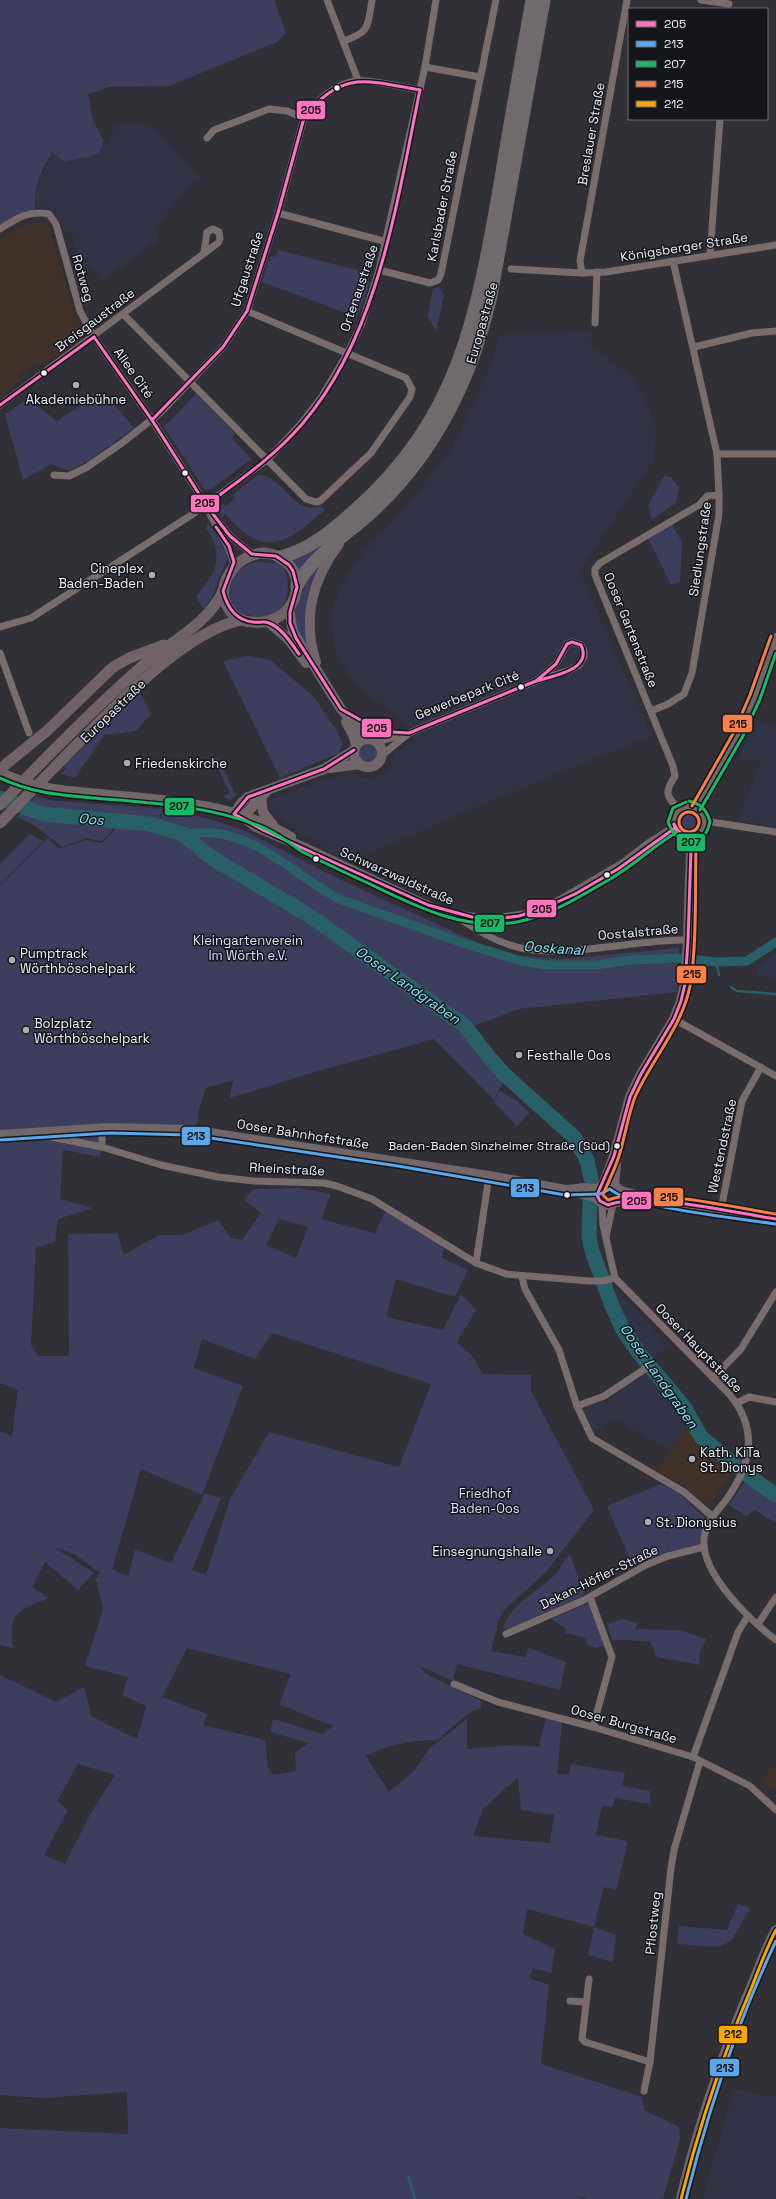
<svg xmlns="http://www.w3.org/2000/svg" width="776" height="2199" font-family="'Space Grotesk',sans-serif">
	<rect width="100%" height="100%" fill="#303036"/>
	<!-- built -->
	<g fill="#323344">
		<path d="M115 124H149L201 179 191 184 155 229 159 239 102 282 92 267 85 265 81 268 71 231 65 233 53 209 36 206 35 195 40 178 53 154 109 143Z"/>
		<path d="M591 331 592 346 632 377 647 403 656 430 654 460 580 571 652 736 467 811 351 862 310 840 275 815 270 810 269 804 273 798 325 779 347 774 370 779 389 771 396 752 416 741 405 722 369 696 349 676 335 651 330 615 341 585 363 552 404 509 452 448 493 361 499 335Z"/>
		<path d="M755 719 776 728V827L737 820 761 762 739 759Z"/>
		<path d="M776 952V979L756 976 759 964Z"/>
		<path d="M611 1290 621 1296 669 1345 651 1361 632 1338 608 1291Z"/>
		<path d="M649 1370 687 1427 670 1450 613 1419 592 1433 582 1407Z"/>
		<path d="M734 2089 776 2097V2199H702Z"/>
	</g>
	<!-- education -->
	<g fill="#403228">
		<path d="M48 223 75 315 84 332 83 338 60 354 37 367 35 364 18 376 20 380 0 399V240L25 224Z"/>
		<path d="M687 1427 708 1449 734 1469 712 1502 706 1504 686 1487 656 1470Z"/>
		<path d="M770 1768H776V1790L761 1783Z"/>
	</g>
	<!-- green -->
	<g fill="#3d3e5d" fill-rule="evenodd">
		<path d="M0 0H274L286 33 277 42 169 86 109 87 88 94 93 120 104 141 99 154 64 162 52 152C40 174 34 185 35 211L0 229Z"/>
		<path d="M278 250 365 272 364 280 370 282 357 317 262 282 270 256 276 257Z"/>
		<path d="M439 287 444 296 436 331 428 316 433 289Z"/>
		<path d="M99 394 109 398 134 428 90 460 69 471 52 464 23 480 5 414 28 399 57 421Z"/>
		<path d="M196 394 235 434 232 438 251 459 212 489 205 490 164 427Z"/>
		<path d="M258 475C284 475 293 517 321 506L325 510C285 544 265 560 225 514L221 518 220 507 223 504 227 506 235 498 233 495Z"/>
		<path d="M664 476 671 477 679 487 676 503 652 519 648 506Z"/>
		<path d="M383 490 385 491 297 573 290 561 309 552Z"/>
		<path d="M208 523 224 544 228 559 219 578 214 593 204 610 196 597C198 592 204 587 207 582 221 564 219 546 206 528Z"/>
		<path d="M672 525 682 542 680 582 671 585 648 538Z"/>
		<path d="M323 561 310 587 307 600 309 650 296 632 294 613 308 579Z"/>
		<path d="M257 562 282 563C292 581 291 611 266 616 256 618 247 613 238 615 223 594 229 567 257 562Z"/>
		<path d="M248 656 270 660 313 696 336 729 343 744 339 753 280 778 223 661Z"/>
		<path d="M140 693 151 714 136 731 104 735 75 778 61 774 66 769 64 766Z"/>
		<circle cx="368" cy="753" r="9"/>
		<path d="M218 757 236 796 230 800 225 798 224 796 230 793 213 759Z"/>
		<path d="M36 796 48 800 163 809 159 821 45 812 26 806Z"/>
		<path d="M164 809 206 818 243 830 337 878 474 941 514 955 562 959 679 948 677 992 519 1009 474 1026 484 1047 508 1073 494 1100 434 1039 318 1071 230 1098 233 1080 206 1088 199 1109 196 1129H102V1147L100 1157 63 1150 60 1199 93 1208 58 1219 55 1242 36 1248 31 1345 38 1356H69L68 1234 117 1233 124 1254 160 1235H182L218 1220 231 1238 242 1240 261 1213 244 1200 253 1189 297 1188 331 1194 321 1219 377 1234 375 1233 386 1210 444 1245 442 1258 468 1270 455 1297 396 1279 386 1317 443 1330 461 1294 476 1310 457 1342 473 1357 482 1374 531 1375V1391L594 1510 546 1572 504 1610 497 1623V1629L491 1651 525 1657 529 1648 566 1662 560 1690 457 1664 453 1681 421 1667 425 1673 481 1701V1708L467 1714 438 1740C413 1739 387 1745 366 1756L389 1792 414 1771 429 1749 467 1719V1749L513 1745 539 1747 546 1718 562 1722 557 1774 569 1775 571 1764 625 1773 622 1786 650 1791V1804L615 1798 612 1807 602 1806 596 1835 628 1841 616 1890 604 1887 594 1927 616 1935 613 1962 588 1955 594 1927 527 1909 523 1934 555 1949 551 1973 533 1968 529 1978 549 1985 541 2064 642 2097 644 2110 679 2127 680 2139 663 2199H587L562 2191 584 2199H0V2128L128 2134 127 2092 42 2098 0 2095V1675L56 1702 84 1687 91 1716 137 1739 146 1706 122 1695 128 1677 85 1666 103 1609 96 1579 100 1573 76 1555 54 1547 94 1573 78 1590 45 1562 32 1587 49 1598C18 1610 8 1612 13 1648L0 1645V1431L12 1436 18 1390 0 1383V886L48 838 59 849 86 840 102 843 118 826H139L185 838 204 852 208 847 187 831 160 821ZM279 1219 308 1227 296 1258 266 1245ZM272 1333 431 1384 399 1467 269 1432 230 1499 206 1575 192 1570 221 1498 205 1493 171 1563 135 1549 128 1576 112 1569 141 1469 202 1495 243 1386 194 1368 202 1339 255 1359ZM187 1648 291 1674 279 1704 333 1726 322 1734 273 1719 270 1732 309 1743 295 1753 296 1771 273 1775 268 1767 265 1740 203 1725 207 1714 162 1697ZM78 1764 115 1775 91 1813 65 1864 44 1855 68 1810 57 1801ZM518 1777 521 1810 554 1815 550 1843 473 1836 483 1809Z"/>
		<path d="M23 812 81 826H116L102 841 86 838 62 847 31 823 16 817Z"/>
		<circle cx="689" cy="822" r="9"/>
		<path d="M30 834 43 841 0 885V864Z"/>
		<path d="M500 1091 516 1100 529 1113 517 1126 494 1102Z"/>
		<path d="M748 1477 776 1497V1520L774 1522 755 1510 746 1516 729 1505Z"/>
		<path d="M661 1484 679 1493 698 1512 708 1519 702 1531 699 1546 667 1552 633 1566 607 1506Z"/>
		<path d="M570 1554 584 1595 510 1629 503 1628C511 1604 535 1593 553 1577 560 1570 563 1560 570 1554Z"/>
		<path d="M589 1603 605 1646 596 1648 587 1645 586 1638 565 1633 566 1628 551 1619Z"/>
		<path d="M621 1619 638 1623 635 1629 679 1630 706 1639 699 1655 700 1665 657 1657 650 1641 612 1640 607 1624Z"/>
		<path d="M738 1904 750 1908 732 1940 718 1947 677 1944 679 1926 727 1930Z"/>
	</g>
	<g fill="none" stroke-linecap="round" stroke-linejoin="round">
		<!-- stream -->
		<g stroke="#295f67" stroke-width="2.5">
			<path d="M716 962 719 975"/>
			<path d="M731 987 737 991 776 994"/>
			<path d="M408 2176 415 2199"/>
		</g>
		<!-- canal -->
		<path stroke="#295f67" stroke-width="9" d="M183 834C193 833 204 832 214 833 263 839 298 877 339 899L463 943 521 961 546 965H596L631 960 680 958 716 962 747 961 776 942"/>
		<!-- river -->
		<g stroke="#295f67" stroke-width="15">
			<path d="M0 798 43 814 150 824 183 834 209 856 313 918 465 1026 488 1056 505 1075 574 1137 587 1160 591 1178"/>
			<path d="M590 1201 589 1237 592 1251 612 1306 623 1330 639 1353 685 1408 701 1437 750 1477 776 1495"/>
		</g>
		<!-- street -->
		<g stroke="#786c6d" stroke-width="7">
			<path d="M327 0 358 80"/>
			<path d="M701 0 729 4"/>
			<path d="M344 41C371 31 367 27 372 0"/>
			<path d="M425 67 480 77"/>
			<path d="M207 138 214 130 269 109 287 111 304 118"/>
			<path d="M278 213 387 242"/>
			<path d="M0 229C17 218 29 210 49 214L56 224 80 311 94 337 152 420 206 505C214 527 231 543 234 567"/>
			<path d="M710 255 720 119"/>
			<path d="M511 269 582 273 606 272 776 245"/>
			<path d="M379 270 430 283 438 280 441 274 496 0"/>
			<path d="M582 273 580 261 627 0"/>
			<path d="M123 314 306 499 316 502 320 501 371 453 410 397 412 389 406 378 247 311"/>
			<path d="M595 323 597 272"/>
			<path d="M694 347 752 333 776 331"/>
			<path d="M0 405 218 243 220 239 219 232 213 229 207 232 204 252"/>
			<path d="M717 454H776"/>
			<path d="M54 475 69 476 87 467 122 443 160 413 223 347 247 311 278 213 304 118C315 102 337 81 359 81 377 80 401 87 420 90"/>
			<path d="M207 507 230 536 252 554"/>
			<path d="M0 627 31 618 193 514 267 460 300 425 321 398 347 354 362 323 379 270 425 67 436 0"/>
			<path d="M0 653 29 733"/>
			<path d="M651 711 668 704 684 694 692 673 719 514V495L717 454 673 261"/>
			<path d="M350 715 370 726 399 734"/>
			<path d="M377 742 409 733 536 681 570 670 579 665 584 657V651L581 645 572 642 567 644 556 664 536 681"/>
			<path d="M381 756 408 734"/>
			<path d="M679 810C666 795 664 793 675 776L673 766 595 575V569L600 563 699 505 707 496 719 495"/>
			<path d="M705 821 776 832"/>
			<path d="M457 917C477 931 501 945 526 949 575 957 637 939 688 940"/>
			<path d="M674 1019 776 1076"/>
			<path d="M102 1129V1147"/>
			<path d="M41 1135 102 1147 161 1165 218 1177 254 1181 324 1183 337 1186 372 1199 476 1263 506 1274 589 1281H603L615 1278"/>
			<path d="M602 1203 603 1225 615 1278 730 1395C759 1430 751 1466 726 1500 717 1511 705 1524 704 1539 701 1574 750 1620 776 1640"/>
			<path d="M721 1210 742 1101 761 1067"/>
			<path d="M606 1237 613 1204"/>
			<path d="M476 1263 489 1176"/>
			<path d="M522 1277 525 1289 559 1350 577 1406 592 1438 684 1492 713 1517"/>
			<path d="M713 1378 741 1349 776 1292"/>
			<path d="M737 1403 749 1397 776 1402"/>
			<path d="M577 1406 604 1396 648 1367"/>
			<path d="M590 1597 612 1657 593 1727"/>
			<path d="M758 1624 776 1597"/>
			<path d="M506 1634 584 1600 646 1565 668 1556 704 1547"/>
			<path d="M454 1684 498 1702 593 1727 693 1757 750 1786 776 1810"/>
			<path d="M693 1757 738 1632 748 1616"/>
			<path d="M589 1979 582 2039 585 2042 650 2062"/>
			<path d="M570 2001 585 2002"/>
			<path d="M644 2091 650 2062 671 1868 674 1850 700 1761"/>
		</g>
		<!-- secondary -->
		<g stroke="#716669" stroke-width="10">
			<path d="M289 609 293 632 341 709 368 739"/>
			<path d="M268 622 287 638 306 663"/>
			<path d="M316 662C302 618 312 580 339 544"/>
			<path d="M346 722 354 737 356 746"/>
			<circle cx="368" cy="753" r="14"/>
			<path d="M330 768 360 764"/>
			<path d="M0 772C32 789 65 791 100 794 165 800 234 803 291 837"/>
			<path d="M261 796 263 812 273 825"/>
			<circle cx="689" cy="822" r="16"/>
			<path d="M696 808 738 734 755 697 776 638"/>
			<path d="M234 814 242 802 248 797 324 769 354 750"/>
			<path d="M243 817 256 827 303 847 432 908 454 915 488 920 527 915 562 900 625 863 648 845 675 828"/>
			<path d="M243 817 266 792"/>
			<path d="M0 1135 109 1128 190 1130 489 1176 566 1190 598 1198"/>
			<path d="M614 1156 616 1165 614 1185"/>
			<circle cx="608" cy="1194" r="11"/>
			<path d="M603 1185 614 1156 630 1097 641 1074 674 1019 681 1001 685 984 688 940 691 849 688 837"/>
			<path d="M568 1190 584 1188 599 1189"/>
			<path d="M618 1190 649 1199"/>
			<path d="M616 1202 653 1200 776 1219"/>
			<path d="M681 2199C697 2130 720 2062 747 1997 757 1975 764 1951 776 1930"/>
		</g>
		<!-- primary -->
		<g stroke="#6f6367" stroke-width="11">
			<path d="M264 553C269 554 276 554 281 558 313 578 293 626 254 622 245 622 238 620 232 613 210 589 235 554 264 553Z"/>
			<path d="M42 762C76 728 109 694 146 663 173 640 208 624 223 591"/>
			<path d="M56 766C100 722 180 632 241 620"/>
			<path d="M0 769 48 730 112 668 129 658 164 645"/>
		</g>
		<!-- highway -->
		<g stroke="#716a6d" stroke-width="13">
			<path d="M280 557C310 550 334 529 356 509 460 417 477 314 500 184 510 123 521 61 532 0"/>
			<path d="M297 586C311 556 350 533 374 510 435 453 472 377 491 296L544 0"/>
		</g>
		<!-- primary-bridge -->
		<g stroke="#6f6367" stroke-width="11">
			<path d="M0 805 42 762"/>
			<path d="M0 823 56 766"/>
		</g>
		<defs>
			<g id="bus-1">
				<path d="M94 337 152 420 206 505 230 536 252 554 276 556 289 565 293 571 297 587 290 612V623L296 638 341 709 373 727 391 732 409 733 536 681"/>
				<path d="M0 405 94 337"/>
				<path d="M152 420 223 347 247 311 278 213 304 118C341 69 368 81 420 90"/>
				<path d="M206 505C240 480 275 456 303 423 379 334 397 201 420 90"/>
				<path d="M216 527 229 546 234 562 223 591C227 607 235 620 253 622 258 623 265 621 269 623 282 628 291 643 299 654"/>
				<path d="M572 642 581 645C593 670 553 676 536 681L556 664 567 644Z"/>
				<path d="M354 750 324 769 248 797 234 814 265 831 428 905 472 917 495 919 519 916 544 908 575 894 618 869 675 828"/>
				<path d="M674 824C679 834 687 841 698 834"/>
				<path d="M674 824C676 836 689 841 698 834"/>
				<path d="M688 837 691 849 688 940 685 984 681 1001 674 1019 641 1074 630 1097 614 1156 597 1195 600 1201 608 1205C645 1191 734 1213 776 1219"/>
			</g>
			<g id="bus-2">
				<path d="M0 1140 109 1133 190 1135 398 1166 565 1195 600 1194 610 1189C628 1207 744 1219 775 1224"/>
				<path d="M686 2199C708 2111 737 2023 776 1941"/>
			</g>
			<g id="bus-3">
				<path d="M0 778C32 793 60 795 94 798 148 803 205 805 257 825 273 831 287 841 301 851 324 863 348 874 372 885 417 907 465 931 517 922 548 916 578 898 605 882 631 868 652 847 677 832"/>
				<path d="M686 802 673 808 668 822C678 849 705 850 710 821 706 809 701 804 689 801"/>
				<path d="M700 810 743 736 760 699 776 653"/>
			</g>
			<g id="bus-4">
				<path d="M692 806 734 732 750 695 771 636"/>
				<circle cx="689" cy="822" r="10"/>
				<path d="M693 836 696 849C695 891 697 945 690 986 682 1027 652 1059 635 1097 628 1115 625 1137 619 1156 615 1169 608 1182 603 1195L608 1200C644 1186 735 1208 776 1214"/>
			</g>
			<path id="bus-5" d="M681 2199C699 2127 722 2057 751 1989 759 1969 766 1949 776 1930"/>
		</defs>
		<!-- bus-1 casing -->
		<use href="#bus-1" stroke="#15161c" stroke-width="6"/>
		<!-- bus-2 casing -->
		<use href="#bus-2" stroke="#15161c" stroke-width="6"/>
		<!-- bus-3 casing -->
		<use href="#bus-3" stroke="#15161c" stroke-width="6"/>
		<!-- bus-4 casing -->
		<use href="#bus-4" stroke="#15161c" stroke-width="6"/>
		<!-- bus-5 casing -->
		<use href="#bus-5" stroke="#15161c" stroke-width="6"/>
		<!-- bus-1 -->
		<use href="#bus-1" stroke="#fc73be" stroke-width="3"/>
		<!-- bus-2 -->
		<use href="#bus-2" stroke="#5aa8eb" stroke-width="3"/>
		<!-- bus-3 -->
		<use href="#bus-3" stroke="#1ab867" stroke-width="3"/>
		<!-- bus-4 -->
		<use href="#bus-4" stroke="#f78048" stroke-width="3"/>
		<!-- bus-5 -->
		<use href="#bus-5" stroke="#f7a600" stroke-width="3"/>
	</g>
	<!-- markers -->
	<g fill="#eeeff7" stroke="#15161c" stroke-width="1.5">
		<circle cx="337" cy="88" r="3.5"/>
		<circle cx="44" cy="373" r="3.5"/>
		<circle cx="185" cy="473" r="3.5"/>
		<circle cx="521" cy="687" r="3.5"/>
		<circle cx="316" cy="859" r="3.5"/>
		<circle cx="607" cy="875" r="3.5"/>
		<circle cx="617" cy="1146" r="3.5"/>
		<circle cx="567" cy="1195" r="3.5"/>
	</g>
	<g fill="#acacb3" stroke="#15161c" stroke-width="1.5">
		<circle cx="76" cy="385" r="4"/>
		<circle cx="152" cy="575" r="4"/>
		<circle cx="127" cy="763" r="4"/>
		<circle cx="12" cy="960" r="4"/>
		<circle cx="26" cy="1030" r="4"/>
		<circle cx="519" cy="1055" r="4"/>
		<circle cx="692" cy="1459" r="4"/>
		<circle cx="648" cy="1522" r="4"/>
		<circle cx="550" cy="1551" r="4"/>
	</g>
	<g text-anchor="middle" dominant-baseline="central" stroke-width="3" stroke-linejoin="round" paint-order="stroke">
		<!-- bus labels -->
		<g font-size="12" fill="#eeeff7" stroke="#15161c" text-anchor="end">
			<text x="610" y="1146">Baden-Baden Sinzheimer Straße (Süd)</text>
		</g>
		<!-- street labels -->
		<g font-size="13" fill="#eeeff7" stroke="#15161c">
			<text transform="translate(591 134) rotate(-80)">Breslauer Straße</text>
			<text transform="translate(442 206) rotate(-79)">Karlsbader Straße</text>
			<text transform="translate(684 247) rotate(-9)">Königsberger Straße</text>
			<text transform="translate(247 269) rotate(-72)">Ufgaustraße</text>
			<text transform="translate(83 278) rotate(74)">Rotweg</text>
			<text transform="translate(359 288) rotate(-71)">Ortenaustraße</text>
			<text transform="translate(95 320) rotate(-37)">Breisgaustraße</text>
			<text transform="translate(482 323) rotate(-74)">Europastraße</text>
			<text transform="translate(134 373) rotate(55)">Allee Cité</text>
			<text transform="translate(700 549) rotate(-82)">Siedlungstraße</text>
			<text transform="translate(631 630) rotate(68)">Ooser Gartenstraße</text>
			<text transform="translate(467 695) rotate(-22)">Gewerbepark Cité</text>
			<text transform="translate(113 711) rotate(-44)">Europastraße</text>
			<text transform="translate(397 876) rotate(24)">Schwarzwaldstraße</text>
			<text transform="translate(638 932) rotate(-5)">Oostalstraße</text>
			<text transform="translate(303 1134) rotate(9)">Ooser Bahnhofstraße</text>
			<text transform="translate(722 1146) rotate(-78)">Westendstraße</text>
			<text transform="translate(287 1169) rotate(3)">Rheinstraße</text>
			<text transform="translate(699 1348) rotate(46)">Ooser Hauptstraße</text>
			<text transform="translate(599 1577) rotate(-26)">Dekan-Höfler-Straße</text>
			<text transform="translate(624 1724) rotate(16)">Ooser Burgstraße</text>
			<text transform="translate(653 1923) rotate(-84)">Pflostweg</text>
		</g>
		<!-- poi labels -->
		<g font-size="13" fill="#eeeff7" stroke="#15161c" text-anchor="start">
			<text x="76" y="399" text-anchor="middle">Akademiebühne</text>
			<text x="144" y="568" text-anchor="end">Cineplex<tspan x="144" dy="15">Baden-Baden</tspan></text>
			<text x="135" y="763">Friedenskirche</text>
			<text x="20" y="953">Pumptrack<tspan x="20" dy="15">Wörthböschelpark</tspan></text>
			<text x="34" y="1023">Bolzplatz<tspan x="34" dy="15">Wörthböschelpark</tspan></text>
			<text x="527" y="1055">Festhalle Oos</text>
			<text x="700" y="1452">Kath. KiTa<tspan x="700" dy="15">St. Dionys</tspan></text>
			<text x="656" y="1522">St. Dionysius</text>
			<text x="542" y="1551" text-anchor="end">Einsegnungshalle</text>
		</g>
		<!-- park labels -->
		<g font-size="13" fill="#dcdffa" stroke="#15161c">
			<text x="248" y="940">Kleingartenverein<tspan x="248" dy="15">Im Wörth e.V.</tspan></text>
			<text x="485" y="1493">Friedhof<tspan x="485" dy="15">Baden-Oos</tspan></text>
		</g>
		<!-- water labels -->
		<g font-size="14" font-style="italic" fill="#8aeaf8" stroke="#15161c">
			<text transform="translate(91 819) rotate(5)">Oos</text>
			<text transform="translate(554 948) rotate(4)">Ooskanal</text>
			<text transform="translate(408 985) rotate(35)">Ooser Landgraben</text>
			<text transform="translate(659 1376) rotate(55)">Ooser Landgraben</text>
		</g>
	</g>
	<g stroke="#15161c" stroke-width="1.5">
		<rect x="296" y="100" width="30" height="20" rx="4" fill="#fc73be"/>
		<rect x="190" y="494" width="30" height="19" rx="4" fill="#fc73be"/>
		<rect x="722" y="714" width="31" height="19" rx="4" fill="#f78048"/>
		<rect x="361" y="718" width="31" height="20" rx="4" fill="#fc73be"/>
		<rect x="164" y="797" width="31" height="19" rx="4" fill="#1ab867"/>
		<rect x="676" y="833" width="30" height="19" rx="4" fill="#1ab867"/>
		<rect x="526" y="899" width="31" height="19" rx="4" fill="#fc73be"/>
		<rect x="474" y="914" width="31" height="19" rx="4" fill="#1ab867"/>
		<rect x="676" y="965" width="31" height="19" rx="4" fill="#f78048"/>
		<rect x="181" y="1126" width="30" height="20" rx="4" fill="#5aa8eb"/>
		<rect x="510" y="1178" width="30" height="20" rx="4" fill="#5aa8eb"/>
		<rect x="653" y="1187" width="31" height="20" rx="4" fill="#f78048"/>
		<rect x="621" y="1191" width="31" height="19" rx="4" fill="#fc73be"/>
		<rect x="718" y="2025" width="30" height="19" rx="4" fill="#f7a600"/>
		<rect x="709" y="2058" width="31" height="19" rx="4" fill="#5aa8eb"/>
	</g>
	<g font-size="11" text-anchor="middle" font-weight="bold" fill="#111">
		<text x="311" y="114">205</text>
		<text x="205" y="507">205</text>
		<text x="738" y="728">215</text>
		<text x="377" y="732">205</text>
		<text x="179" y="810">207</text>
		<text x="691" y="846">207</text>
		<text x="542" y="913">205</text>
		<text x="490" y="927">207</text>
		<text x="692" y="978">215</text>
		<text x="196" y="1140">213</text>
		<text x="525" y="1192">213</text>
		<text x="669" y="1201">215</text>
		<text x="637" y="1205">205</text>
		<text x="733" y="2038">212</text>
		<text x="725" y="2072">213</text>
	</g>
	<!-- legend -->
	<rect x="628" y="8" width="140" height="112" fill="#15161c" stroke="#6c6d74"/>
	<rect x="636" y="21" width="20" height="6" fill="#fc73be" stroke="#6c6d74"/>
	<text x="664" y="28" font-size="12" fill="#eeeff7">205</text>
	<rect x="636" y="41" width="20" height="6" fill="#5aa8eb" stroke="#6c6d74"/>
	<text x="664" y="48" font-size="12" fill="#eeeff7">213</text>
	<rect x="636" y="61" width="20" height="6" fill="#1ab867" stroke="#6c6d74"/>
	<text x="664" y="68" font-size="12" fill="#eeeff7">207</text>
	<rect x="636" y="81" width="20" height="6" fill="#f78048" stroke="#6c6d74"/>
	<text x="664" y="88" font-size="12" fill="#eeeff7">215</text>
	<rect x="636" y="101" width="20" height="6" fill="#f7a600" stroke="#6c6d74"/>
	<text x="664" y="108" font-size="12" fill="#eeeff7">212</text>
</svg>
